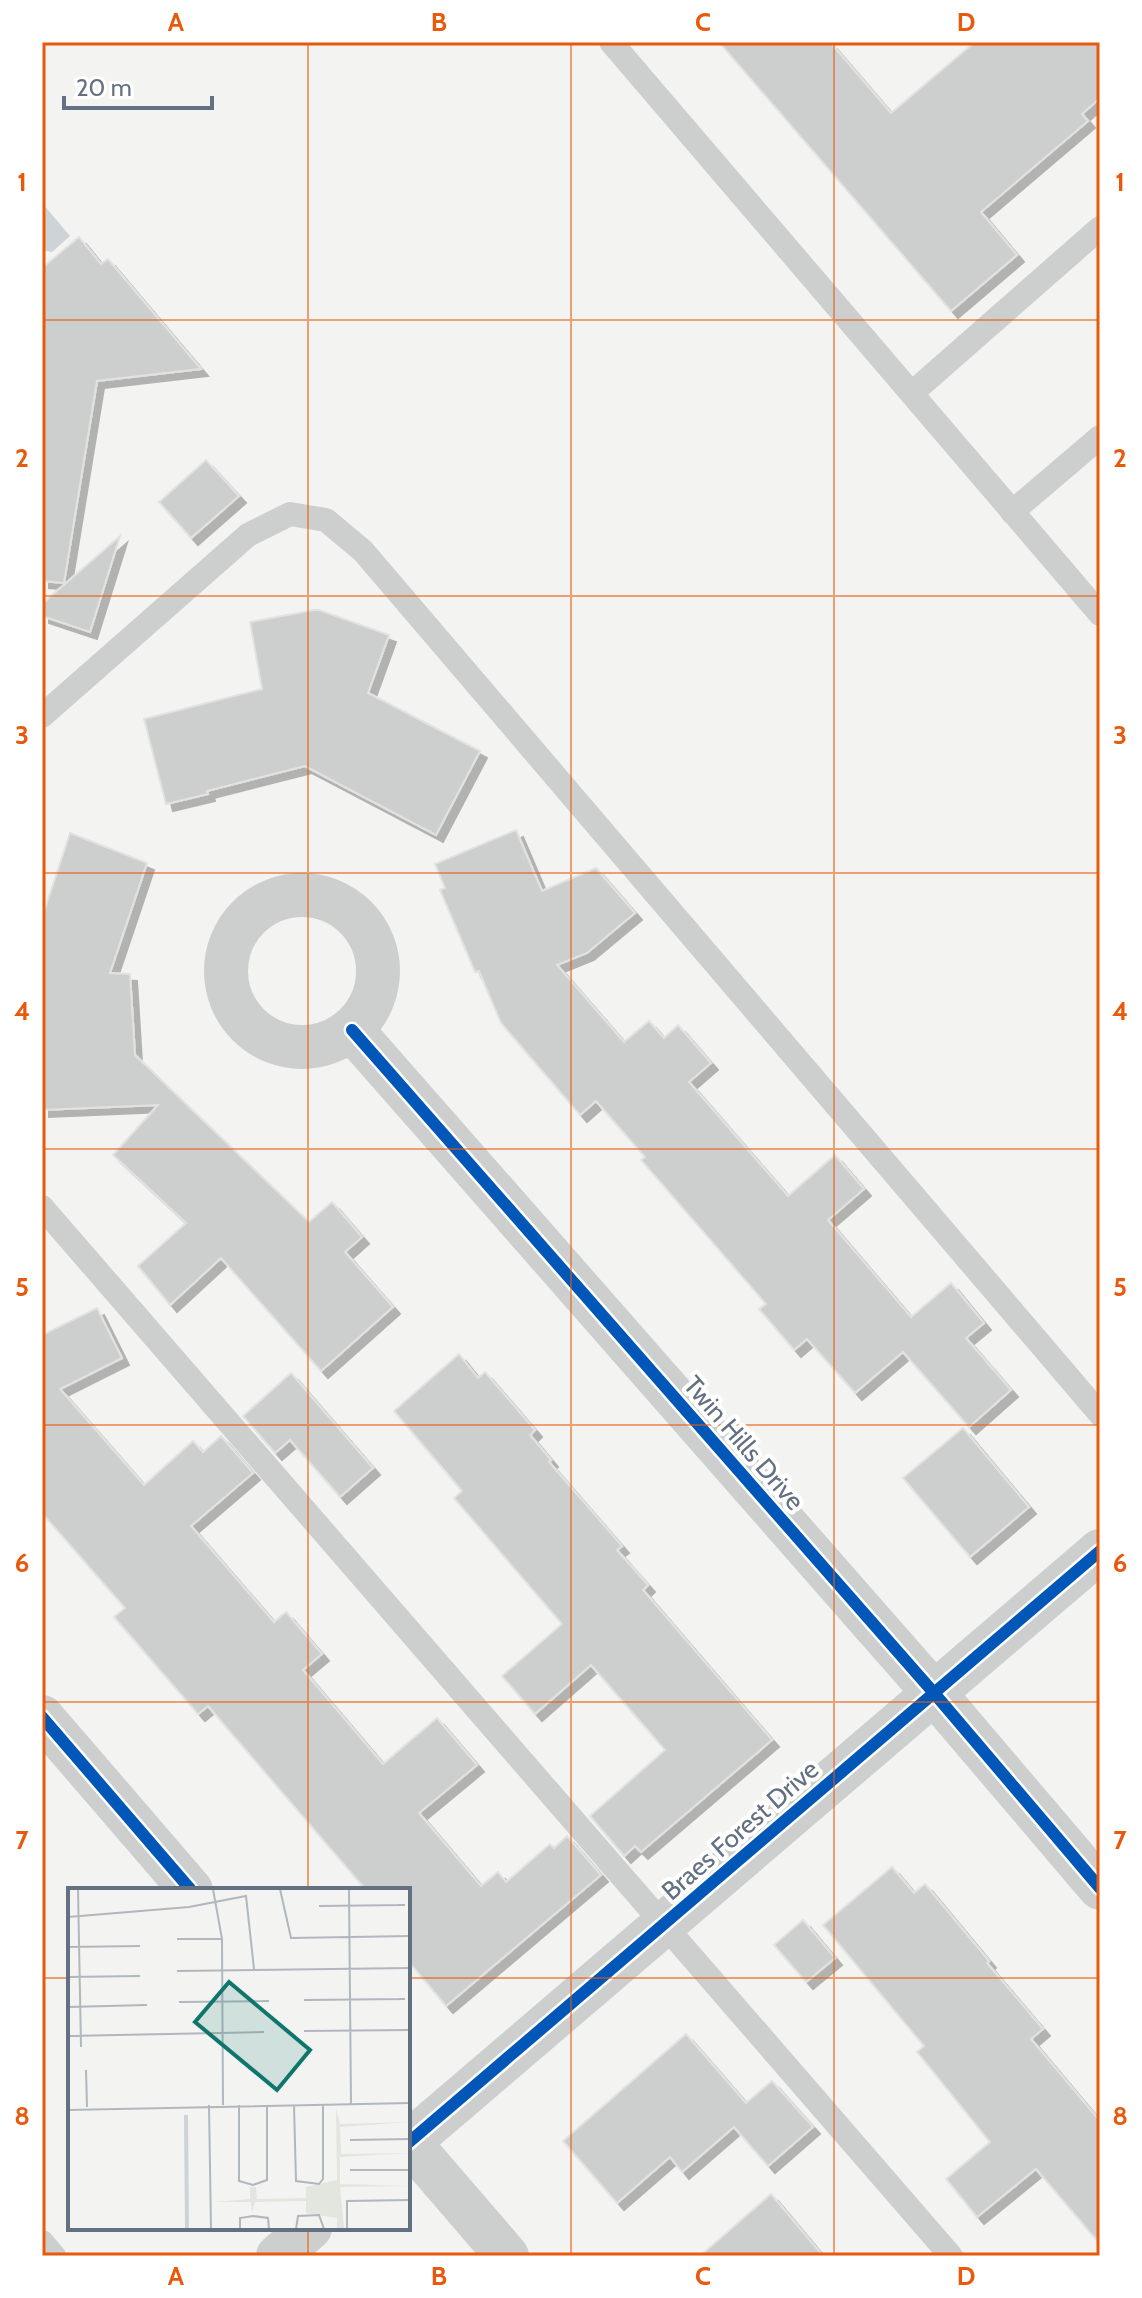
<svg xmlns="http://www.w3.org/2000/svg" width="1142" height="2298" font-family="Cabin,sans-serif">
	<defs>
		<filter id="shadow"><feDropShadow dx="7" dy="7" stdDeviation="0" flood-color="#0004"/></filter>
	</defs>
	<rect width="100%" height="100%" fill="#f3f3f1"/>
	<!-- water -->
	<path fill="#cdd3d7" d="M42 203 70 236 52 252 42 250Z"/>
	<!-- building -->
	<g fill="#cdcece" stroke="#e2e2e1" stroke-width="2" filter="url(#shadow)">
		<path d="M719 42H830L891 113 975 42H1100V98L1082 114 1088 121 981 212 1017 255 951 311Z"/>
		<path d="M79 237 101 264 108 259 201 369 97 381 64 583 42 581V268Z"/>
		<path d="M206 460 239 496 191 538 159 502Z"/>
		<path d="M120 536 90 632 42 616V604Z"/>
		<path d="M314 610H319L389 635 368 693 480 751 436 835 305 766 207 791 208 794 166 804 144 719 262 689 250 622Z"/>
		<path d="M516 830 542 891 596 868 635 913 587 953 557 965 624 1042 649 1021 664 1038 678 1025 711 1063 689 1082 788 1196 835 1155 864 1189 828 1220 911 1317 951 1283 984 1323 966 1338 1011 1390 969 1427 903 1352 855 1393 807 1339 794 1350 759 1309 766 1304 641 1160 645 1157 596 1101 580 1115 501 1023 479 971 475 972 440 890 445 888 435 864Z"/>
		<path d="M70 833 147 863 110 973 130 974 135 1055 309 1222 332 1202 362 1237 345 1252 393 1307 321 1371 221 1258 170 1305 138 1266 186 1223 113 1155 158 1105 42 1110V918Z"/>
		<path d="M97 1308 122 1358 60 1389 144 1485 193 1441 203 1452 221 1436 253 1473 191 1526 274 1622 286 1612 322 1654 303 1670 383 1764 437 1718 477 1765 419 1813 481 1886 498 1872 506 1882 550 1844 554 1848 567 1836 601 1875 446 2006 408 1961V1890H366L208 1706 198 1714 114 1617 125 1608 42 1513V1335Z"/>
		<path d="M459 1354 478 1378 485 1372 535 1430 530 1435 551 1460 549 1462 622 1546 617 1550 648 1585 643 1590 772 1740 641 1852 635 1846 624 1856 590 1816 665 1750 591 1665 535 1714 502 1676 562 1624 454 1498 462 1491 394 1411Z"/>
		<path d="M291 1373 373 1468 340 1497 290 1440 275 1453 243 1416Z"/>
		<path d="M963 1428 1029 1507 970 1557 903 1478Z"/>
		<path d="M892 1867 914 1893 925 1884 989 1961 987 1963 1043 2029 1031 2039 1100 2121V2244L1036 2169 977 2217 946 2179 990 2142 917 2052 924 2046 823 1925Z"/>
		<path d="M803 1920 835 1958 806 1982 774 1945Z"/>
		<path d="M686 2034 746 2103 772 2081 813 2127 768 2166 734 2127 682 2172 670 2157 617 2203 563 2141Z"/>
		<path d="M771 2194 823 2256H700Z"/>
	</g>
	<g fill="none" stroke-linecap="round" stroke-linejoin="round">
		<!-- service -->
		<g stroke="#cdcece" stroke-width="24">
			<path d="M611 42 1100 614"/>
			<path d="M912 393 1100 228"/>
			<path d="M1012 512 1100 437"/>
			<path d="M42 716 248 535 290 514 326 520 363 551 1100 1414"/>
			<path d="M42 1207 951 2256"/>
			<path d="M42 2242 54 2256"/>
		</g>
		<!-- minor -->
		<g stroke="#cdcece" stroke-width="44">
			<circle cx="302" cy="971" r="76"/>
			<path d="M352 1030 934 1693 1100 1888"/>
			<path d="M42 1717 191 1890"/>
			<path d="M408 2141 507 2256"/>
			<path d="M408 2143 1100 1551"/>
			<path d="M278 2256 310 2228"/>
		</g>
		<defs>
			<g id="cycleway">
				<path d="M352 1030 934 1693 1100 1888"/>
				<path d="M42 1717 191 1890"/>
				<path d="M408 2143 1100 1551"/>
			</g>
		</defs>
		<!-- cycleway casing -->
		<use href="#cycleway" stroke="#fff" stroke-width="17"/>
		<!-- cycleway -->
		<use href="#cycleway" stroke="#0057b8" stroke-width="12"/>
	</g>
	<!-- grid -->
	<path fill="none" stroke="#e8590c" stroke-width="2" stroke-opacity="0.55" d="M308 42V1890M571 42V2256M834 42V2256M42 320H1100M42 596H1100M42 873H1100M42 1149H1100M42 1425H1100M42 1702H1100M42 1978H70M408 1978H1100M308 2228V2256"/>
	<g text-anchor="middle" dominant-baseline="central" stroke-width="8" stroke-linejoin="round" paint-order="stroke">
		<!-- street labels -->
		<g font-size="26" fill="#637081" stroke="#fff">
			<text transform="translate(744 1443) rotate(49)">Twin Hills Drive</text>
			<text transform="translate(740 1830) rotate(-41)">Braes Forest Drive</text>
		</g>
	</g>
	<!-- overview -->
	<g transform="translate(68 1888)">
		<rect width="342" height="342" fill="#f3f3f1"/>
		<path d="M268 220 272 236 342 234 272 239 273 266 342 265 272 269V296L342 298 272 299 276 341H269V330L238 325V313L187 314 184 325 183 314H146L182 311V299H188L189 311 238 310V299L269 292Z" fill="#e2e6df"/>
		<path fill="none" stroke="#cdd3d7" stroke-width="4" d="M118 227 119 341"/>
		<path fill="none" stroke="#b0b7bd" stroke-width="2" d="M10 1 13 159M145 1 154 51 155 217M212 1 223 50 342 48M281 1 283 216M251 18 337 17H330M0 29 121 19 178 8 186 81M109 51H154M0 59 72 58M109 83 342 80M0 89 72 88M236 112 337 111H331M111 114 201 113H195M0 119 79 117H72M236 143 342 142M0 148 196 144M18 182 19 219M141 217 143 341M171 217V293L185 297 199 292V217M226 217 228 293 251 296 255 291V216M0 222 342 215M282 252 342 251M282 282H342M172 341V330L185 328 200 330 201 341M228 341 230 328 251 327 256 341M279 341V313L342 312"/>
		<path fill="#0f766e" fill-opacity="0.15" stroke="#0f766e" stroke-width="4" d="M161 94 242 162 209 202 127 134Z"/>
		<rect width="342" height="342" fill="none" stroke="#637081" stroke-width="4"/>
	</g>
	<!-- border -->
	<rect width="1142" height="2298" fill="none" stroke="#ffffff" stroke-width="88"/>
	<!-- scale -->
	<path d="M64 96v12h148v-12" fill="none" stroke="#637081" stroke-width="4"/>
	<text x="76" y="96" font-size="24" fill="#637081" stroke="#ffffff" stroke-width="6" paint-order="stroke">20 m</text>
	<rect x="44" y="44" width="1054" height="2210" fill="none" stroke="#e8590c" stroke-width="3"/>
	<g font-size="26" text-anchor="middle" font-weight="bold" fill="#e8590c">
		<text x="176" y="31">A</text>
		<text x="439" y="31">B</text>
		<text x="703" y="31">C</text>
		<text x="966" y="31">D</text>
		<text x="22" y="191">1</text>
		<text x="1120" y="191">1</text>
		<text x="22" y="467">2</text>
		<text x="1120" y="467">2</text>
		<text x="22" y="744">3</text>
		<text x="1120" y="744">3</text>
		<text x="22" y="1020">4</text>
		<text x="1120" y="1020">4</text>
		<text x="22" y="1296">5</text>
		<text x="1120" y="1296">5</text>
		<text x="22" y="1572">6</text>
		<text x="1120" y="1572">6</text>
		<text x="22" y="1849">7</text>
		<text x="1120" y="1849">7</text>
		<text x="22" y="2125">8</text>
		<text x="1120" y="2125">8</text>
		<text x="176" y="2285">A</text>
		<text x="439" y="2285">B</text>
		<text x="703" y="2285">C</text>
		<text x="966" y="2285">D</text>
	</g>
</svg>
